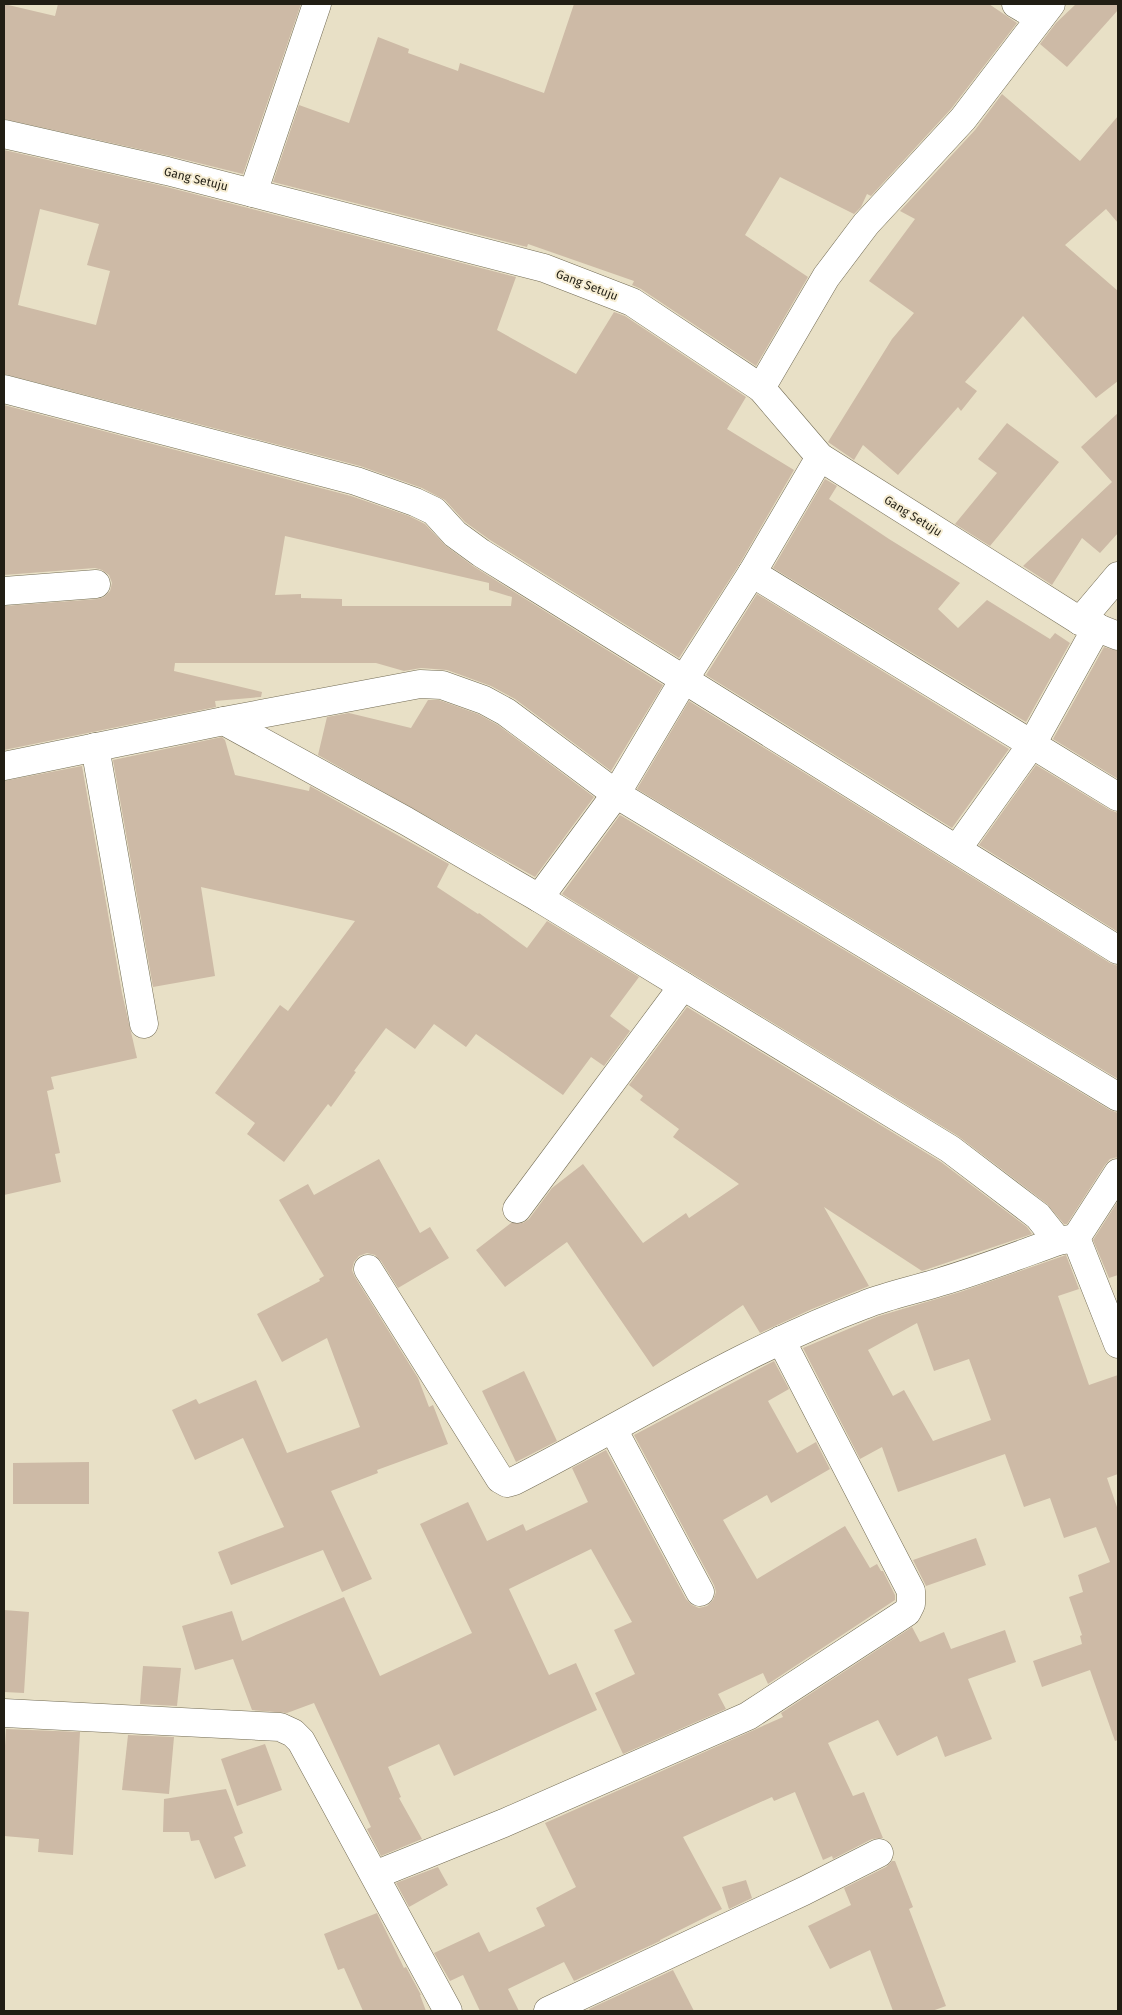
<svg xmlns="http://www.w3.org/2000/svg" width="1122" height="2015" font-family="'Fira Sans',sans-serif">
	<rect width="100%" height="100%" fill="#e8e0c6"/>
	<!-- building -->
	<g fill="#cdbaa6" fill-rule="evenodd">
		<path d="M4 4 55 16 58 4H301L243 174 170 156 4 119Z"/>
		<path d="M574 4H989L1017 23 951 109 871 196 867 194 861 207 854 214 780 177 745 235 808 277 756 366 641 289 632 285 634 281 528 244 527 247 273 182 299 105 349 123 378 37 409 49 408 53 458 71 460 63 544 93Z"/>
		<path d="M1076 4H1118V10L1067 67 1040 44 1056 23Z"/>
		<path d="M1002 94 1080 161 1118 116V223L1106 209 1065 245 1118 291V381L1096 398 1023 316 965 382 977 391 961 411 958 407 898 475 863 445 854 460 828 442 892 339 914 313 869 281 915 219 900 211 975 130Z"/>
		<path d="M4 150 163 186 516 277 497 330 576 374 614 312 625 316 746 397 727 429 794 470 739 565 679 658 490 540 465 522 445 500 422 488 360 466 4 374ZM40 209 99 224 87 265 110 271 96 325 18 305Z"/>
		<path d="M4 405 351 496 409 516 425 524 446 546 473 566 663 685 611 771 515 699 491 686 447 670 421 668 404 671 376 663H175L174 671 262 692 261 697 215 701 216 707 4 750V606L98 599 104 597 110 591 112 583 109 575 102 570 95 568 4 575ZM285 536 489 583V590L512 597 511 606H342V599L301 598V594L275 595Z"/>
		<path d="M1118 413V533L1100 553 1082 538 1052 585 1023 566 1112 482 1081 447Z"/>
		<path d="M1007 423 1059 462 990 546 955 524 997 473 978 459Z"/>
		<path d="M825 479 837 486 829 499 889 539 960 583 938 609 958 628 987 600 1050 639 1055 633 1070 643 1026 722 773 568Z"/>
		<path d="M757 594 1009 749 952 828 706 675Z"/>
		<path d="M1104 647 1118 651V779L1053 739Z"/>
		<path d="M428 700H439L478 714 498 725 594 797 535 877 318 755 327 717 349 713 411 728Z"/>
		<path d="M689 701 1110 963 1118 966V1079L637 789Z"/>
		<path d="M222 737 225 740 235 775 309 791 310 786 449 864 437 887 478 914 479 913 527 948 547 921 639 977 610 1016 630 1031 604 1066 591 1057 563 1095 476 1034 466 1047 434 1024 415 1049 386 1028 354 1071 356 1072 331 1107 328 1104 284 1162 247 1134 255 1123 215 1093 280 1005 288 1011 355 921 201 887 215 976 153 987 113 760Z"/>
		<path d="M1036 765 1110 810 1118 813V932L979 845Z"/>
		<path d="M82 766 122 993 137 1058 51 1077 54 1089 47 1091 60 1153 55 1154 61 1182 4 1195V781Z"/>
		<path d="M620 815 1110 1110 1118 1113V1157L1110 1159 1105 1165 1067 1224H1064L1047 1204 958 1136 562 894Z"/>
		<path d="M687 1007 941 1162 1027 1227 1032 1234 922 1271 824 1207 869 1286 812 1309 760 1333 743 1305 653 1367 567 1242 505 1287 476 1250 511 1223H523L529 1219 552 1188 583 1164 643 1243 686 1213 689 1218 739 1184 673 1137 679 1129 640 1100 643 1096 629 1085Z"/>
		<path d="M379 1159 420 1233 430 1227 449 1258 398 1288 381 1261 375 1255 367 1253 359 1256 354 1262 352 1270 355 1277 418 1378 429 1407 433 1405 448 1444 377 1470 378 1473 331 1491 372 1579 342 1592 323 1550 231 1585 218 1552 284 1527 243 1438 195 1460 172 1410 196 1399 199 1404 256 1380 287 1453 360 1427 327 1338 282 1362 257 1314 320 1281 319 1279 324 1276 279 1200 308 1184 314 1195Z"/>
		<path d="M1118 1201V1275L1109 1278 1093 1240Z"/>
		<path d="M1066 1255 1079 1289 1058 1296 1089 1385 1118 1375V1474L1107 1478 1118 1510V1740L1115 1741 1090 1670 1042 1687 1033 1661 1082 1644 1080 1636 1082 1635 1069 1597 1083 1592 1078 1575 1110 1562 1096 1527 1064 1538 1050 1498 1024 1507 1005 1454 898 1492 882 1447 860 1459 803 1348 879 1316 960 1292ZM917 1323 934 1371 969 1359 991 1420 933 1441 904 1390 893 1396 868 1350Z"/>
		<path d="M774 1361 789 1389 768 1401 797 1453 816 1442 830 1469 771 1503 767 1495 723 1520 757 1579 845 1526 870 1568 877 1564 881 1571H883L895 1595V1600L768 1684 763 1673 718 1694 726 1709 623 1754 595 1693 635 1674 614 1630 632 1622 591 1549 509 1589 549 1675 576 1663 597 1710 454 1776 439 1744 388 1767 401 1797 399 1798 422 1839 381 1856 367 1829 371 1827 314 1703 287 1713 252 1710 233 1659 195 1670 182 1626 232 1611 242 1641 344 1597 380 1676 472 1633 420 1524 468 1502 487 1541 523 1524 526 1531 588 1502 572 1468 606 1450 686 1599 692 1605 699 1608 707 1606 713 1600 716 1592 714 1585 634 1435Z"/>
		<path d="M524 1371 557 1441 516 1462 482 1391Z"/>
		<path d="M89 1462V1504H13V1463Z"/>
		<path d="M976 1538 986 1565 926 1586 913 1560Z"/>
		<path d="M4 1610 29 1612 24 1693 4 1692Z"/>
		<path d="M912 1627 920 1642 944 1632 951 1649 1005 1630 1016 1662 968 1679 992 1739 945 1757 937 1736 897 1756 878 1720 828 1743 853 1796 864 1792 883 1838 872 1839 833 1859 832 1856 823 1860 795 1792 774 1801 772 1797 683 1837 722 1909 660 1940V1941L574 1981 564 1962 508 1989 519 2011H480L463 1975 450 1981 434 1953 479 1932 489 1952 545 1926 536 1908 576 1887 545 1823 783 1717 781 1713Z"/>
		<path d="M143 1666 181 1668 177 1706 140 1704Z"/>
		<path d="M6 1729 80 1732 73 1855 38 1852 39 1839 4 1836V1762Z"/>
		<path d="M128 1735 174 1737 169 1794 122 1790Z"/>
		<path d="M265 1744 282 1790 237 1806 221 1759Z"/>
		<path d="M226 1789 243 1833 234 1837 246 1866 215 1879 199 1840 191 1841 189 1832H163L164 1799Z"/>
		<path d="M892 1861H895L913 1907 909 1909 946 2006 932 2011H893L870 1950 830 1969 808 1926 851 1905 844 1888 886 1867Z"/>
		<path d="M438 1867 448 1885 409 1907 396 1883Z"/>
		<path d="M746 1880 752 1898 729 1909 722 1887Z"/>
		<path d="M377 1913 404 1968 406 1967 421 1995H420L426 2011H363L344 1968 338 1970 324 1934Z"/>
		<path d="M673 1970 694 2011H590L589 2009Z"/>
	</g>
	<g fill="none" stroke-linecap="round" stroke-linejoin="round">
		<defs>
			<g id="minor">
				<path d="M1016 4 1040 18"/>
				<path d="M4 134 167 171 544 268 632 302 761 388 820 457 1080 621 1118 636"/>
				<path d="M253 193 317 4"/>
				<path d="M761 388 826 277 866 224 963 119 1051 4"/>
				<path d="M4 389 356 481 415 502 434 511 455 534 481 553 1118 950"/>
				<path d="M752 573 1118 797"/>
				<path d="M4 591 96 584"/>
				<path d="M1080 621 1118 576"/>
				<path d="M224 721 406 821 539 898 950 1149 1038 1216 1058 1241"/>
				<path d="M95 747 144 1024"/>
				<path d="M4 766 224 721 420 684 442 685 484 700 506 712 616 794 1118 1097"/>
				<path d="M957 849 1032 744 1097 627"/>
				<path d="M539 898 616 794 685 678 752 573 820 457"/>
				<path d="M517 1209 683 986"/>
				<path d="M1076 1238 1118 1173"/>
				<path d="M368 1269 500 1479 507 1483 514 1481C630 1422 741 1351 864 1305 889 1295 915 1290 940 1282 980 1270 1019 1255 1058 1241L1076 1238 1118 1344"/>
				<path d="M613 1429 700 1592"/>
				<path d="M4 1713 280 1727 293 1733 301 1741 448 2011"/>
				<path d="M375 1875 504 1823 748 1716 907 1612 911 1604V1591L781 1340"/>
				<path d="M548 2011 804 1891 879 1853"/>
			</g>
		</defs>
		<!-- minor casing -->
		<use href="#minor" stroke="#726b54" stroke-width="29"/>
		<!-- minor -->
		<use href="#minor" stroke="#fff" stroke-width="28"/>
	</g>
	<g text-anchor="middle" dominant-baseline="central" stroke-width="4" stroke-linejoin="round" paint-order="stroke">
		<!-- street labels -->
		<g font-size="12" fill="#211e14" stroke="#f6edd3">
			<text transform="translate(196 179) rotate(14)">Gang Setuju</text>
			<text transform="translate(587 285) rotate(21)">Gang Setuju</text>
			<text transform="translate(913 516) rotate(32)">Gang Setuju</text>
		</g>
	</g>
	<!-- border -->
	<rect width="1122" height="2015" fill="none" stroke="#211e14" stroke-width="10"/>
</svg>
